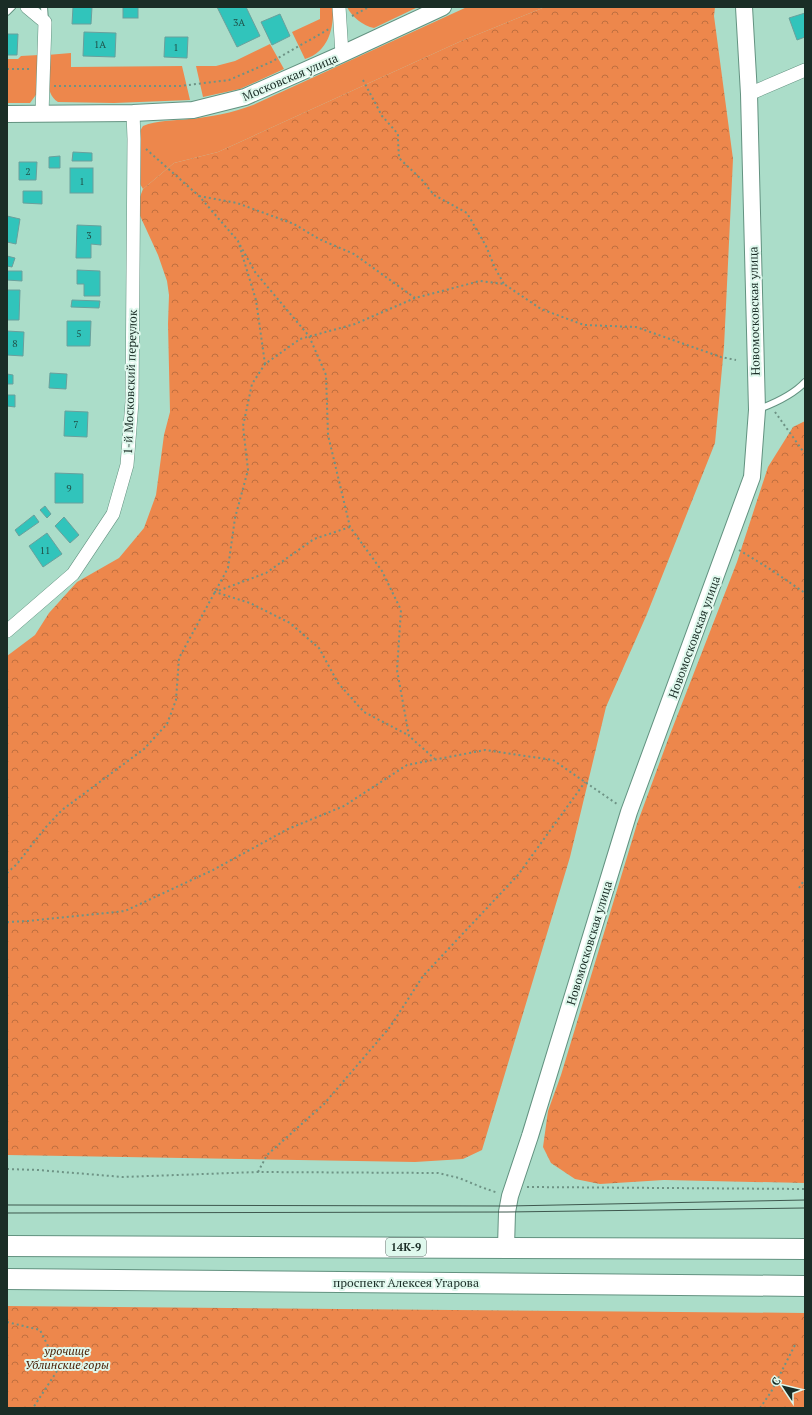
<svg xmlns="http://www.w3.org/2000/svg" width="812" height="1415" font-family="'PT Serif',serif">
	<defs>
		<pattern id="forest-crowns" width="20" height="18" patternUnits="userSpaceOnUse"><rect width="20" height="18" fill="#ed874c"/><path d="M2 6a3 3 0 1 1 6 0M12 15a3 3 0 1 1 6 0" fill="none" stroke="#bf6f3f"/></pattern>
	</defs>
	<rect width="100%" height="100%" fill="#abddc9"/>
	<!-- grass -->
	<g fill="#ed874c">
		<path d="M320 7H333C334 29 328 52 305 59L292 32 320 19Z"/>
		<path d="M347 7H418L374 28C363 26 352 17 347 7Z"/>
		<path d="M467 7H545L459 42 218 152 174 163 143 189 136 177 137 136 143 126C157 120 173 121 189 119 211 117 232 113 253 105Z"/>
		<path d="M270 44 284 69 240 89 203 97 196 66H216L235 61Z"/>
		<path d="M71 53V67L182 66 190 100 114 103 58 102C44 93 48 71 47 55Z"/>
		<path d="M39 55 38 92 30 103H7V59H18L21 56Z"/>
	</g>
	<!-- forest -->
	<g fill="url(#forest-crowns)">
		<path d="M545 7H715L714 16 733 159 724 347 715 443 647 614 606 707 570 857 482 1150 463 1159 415 1162 7 1155V656L35 635 49 613 77 582 119 558 144 528 156 495 164 435 170 412 168 324 169 295 167 281 158 255 136 207 143 189 174 163 218 152 459 42Z"/>
		<path d="M805 421V1183L664 1180 600 1184 575 1179 551 1163 543 1147 548 1111 561 1075 637 824 669 737 737 562 768 467 793 427Z"/>
		<path d="M7 1306 805 1313V1408H7Z"/>
	</g>
	<!-- building -->
	<g fill="#31c4bb" stroke="#6aa09c">
		<path d="M73 7H92L91 24H72Z"/>
		<rect x="123" y="7" width="15" height="11"/>
		<path d="M217 7H246L260 36 237 47Z"/>
		<path d="M805 13V37L797 40 789 18Z"/>
		<path d="M280 14 290 36 272 45 261 22Z"/>
		<path d="M84 32 116 33 115 57 83 56Z"/>
		<path d="M7 34H18L17 55H7Z"/>
		<path d="M165 37H188L187 58 164 57Z"/>
		<path d="M73 152 92 153V161H72Z"/>
		<path d="M60 156V168H49V157Z"/>
		<path d="M19 162H37L36 180H19Z"/>
		<rect x="70" y="168" width="23" height="25"/>
		<path d="M23 191H42V204L23 203Z"/>
		<path d="M7 216 20 219 16 244 7 242Z"/>
		<path d="M77 225 101 226V245L91 244V258H76Z"/>
		<path d="M7 256 15 258 12 267 7 266Z"/>
		<path d="M77 270 100 271V296H84V284H77Z"/>
		<path d="M7 271H22V281L7 280Z"/>
		<path d="M7 290H20L19 320H7Z"/>
		<path d="M72 300 100 301 99 308 71 307Z"/>
		<path d="M67 321H91L90 346H67Z"/>
		<path d="M7 331 24 332 23 356 7 355Z"/>
		<path d="M50 373 67 374 66 389 49 388Z"/>
		<path d="M7 374 13 375V384H7Z"/>
		<path d="M7 395H15V407L7 406Z"/>
		<path d="M65 411 88 412 87 437 64 436Z"/>
		<path d="M55 473 83 474V503H55Z"/>
		<path d="M45 506 51 514 47 518 40 510Z"/>
		<path d="M34 515 39 522 19 536 15 530Z"/>
		<path d="M64 517 79 535 70 543 55 526Z"/>
		<path d="M47 533 62 554 43 567 29 546Z"/>
	</g>
	<g fill="none" stroke-linecap="round" stroke-linejoin="round">
		<defs>
			<g id="service">
				<path d="M44 7 45 21"/>
				<path d="M7 12 12 7"/>
				<path d="M759 409C775 403 793 395 805 382"/>
			</g>
			<g id="minor">
				<path d="M27 7 45 22 42 114"/>
				<path d="M339 7 342 54"/>
				<path d="M749 94 805 70"/>
				<path d="M7 631 73 574 113 514 127 465 132 402 134 139 133 113"/>
			</g>
			<g id="tertiary">
				<path d="M7 114 133 113 193 110 245 97 342 54 443 7"/>
				<path d="M506 1247 507 1212 510 1196 530 1136 629 812 752 477 757 410 749 94 744 7"/>
			</g>
			<g id="primary">
				<path d="M7 1246 805 1249"/>
				<path d="M7 1279 805 1286"/>
			</g>
		</defs>
		<!-- service casing -->
		<use href="#service" stroke="#639280" stroke-width="8"/>
		<!-- minor casing -->
		<use href="#minor" stroke="#639280" stroke-width="14"/>
		<!-- tertiary casing -->
		<use href="#tertiary" stroke="#639280" stroke-width="18"/>
		<!-- primary casing -->
		<use href="#primary" stroke="#639280" stroke-width="22"/>
		<!-- path -->
		<g stroke="#6e9385" stroke-width="2" stroke-dasharray="2 3" stroke-linecap="butt">
			<path d="M352 16 369 7"/>
			<path d="M7 69H32"/>
			<path d="M363 80 382 116 398 134V140L399 158 422 180 434 195 467 213 486 246 495 268 504 284"/>
			<path d="M54 86H180L229 80 271 62 329 29"/>
			<path d="M146 149 199 196 238 241 256 300 265 364 300 339 355 324 415 298 480 281 504 284 541 309 584 325 636 327 721 357 736 360"/>
			<path d="M199 196 237 203 294 224 319 239 354 254 415 298"/>
			<path d="M240 245 255 272 309 336 326 375 328 435 350 527 382 571 401 610 397 670 409 736 435 759"/>
			<path d="M775 412 805 454"/>
			<path d="M350 527 314 539 266 573 215 592 250 603 290 623 319 648 338 683 364 712 408 735"/>
			<path d="M739 550 770 569 805 593"/>
			<path d="M7 873 17 864 45 828 62 810 144 749 167 724 176 700 179 658 228 568 235 518 248 470 243 426 252 384 265 364"/>
			<path d="M799 888 805 879"/>
			<path d="M7 922 28 921 125 911 213 870 288 829 344 806 407 765 485 750 553 760 617 804"/>
			<path d="M7 1169 38 1170 123 1177 258 1172 438 1173 459 1178 481 1187 498 1193"/>
			<path d="M258 1172 267 1155 324 1104 390 1027 423 976 518 875 585 782"/>
			<path d="M527 1187 805 1189"/>
			<path d="M7 1322 40 1330 59 1368 33 1408"/>
			<path d="M760 1408 771 1392 796 1343"/>
		</g>
		<!-- service -->
		<use href="#service" stroke="#fff" stroke-width="6"/>
		<!-- minor -->
		<use href="#minor" stroke="#fff" stroke-width="13"/>
		<!-- tertiary -->
		<use href="#tertiary" stroke="#fff" stroke-width="16"/>
		<!-- primary -->
		<use href="#primary" stroke="#fff" stroke-width="20"/>
		<!-- tram -->
		<g stroke="#3e584e" stroke-width="1">
			<path d="M7 1205 509 1206 805 1200"/>
			<path d="M7 1213 507 1212 805 1208"/>
		</g>
	</g>
	<g text-anchor="middle" dominant-baseline="central" stroke-width="4" stroke-linejoin="round" paint-order="stroke">
		<!-- number labels -->
		<g font-size="10" fill="#20534b">
			<text x="239" y="22">3А</text>
			<text x="100" y="44">1А</text>
			<text x="176" y="47">1</text>
			<text x="28" y="171">2</text>
			<text x="82" y="181">1</text>
			<text x="89" y="235">3</text>
			<text x="79" y="333">5</text>
			<text x="15" y="343">8</text>
			<text x="76" y="424">7</text>
			<text x="69" y="488">9</text>
			<text x="45" y="550">11</text>
		</g>
		<!-- shield labels -->
		<rect fill="#dff8ed" stroke="#556a62" stroke-width="1" x="386" y="1238" width="40" height="18" rx="3"/>
		<g font-size="11" font-weight="bold" fill="#1a2d26">
			<text x="406" y="1247">14К-9</text>
		</g>
		<!-- street labels -->
		<g font-size="12" fill="#1a2d26" stroke="#dff8ed">
			<text transform="translate(290 77) rotate(-23)">Московская улица</text>
			<text transform="translate(754 311) rotate(-91)">Новомосковская улица</text>
			<text transform="translate(130 382) rotate(-88)">1-й Московский переулок</text>
			<text transform="translate(694 637) rotate(-70)">Новомосковская улица</text>
			<text transform="translate(589 943) rotate(-73)">Новомосковская улица</text>
			<text x="406" y="1282">проспект Алексея Угарова</text>
		</g>
		<!-- park labels -->
		<g font-size="12" font-style="italic" fill="#4a2208" stroke="#dff8ed">
			<text x="67" y="1350">урочище<tspan x="67" dy="14">Ублинские горы</tspan></text>
		</g>
	</g>
	<!-- border -->
	<rect width="812" height="1415" fill="none" stroke="#1a2d26" stroke-width="16"/>
	<!-- north arrow -->
	<g transform="translate(784 1387) rotate(305)" stroke="#dff8ed" stroke-width="3" paint-order="stroke">
	<path d="M0-3L7 15L0 10L-7 15Z" fill="#1a2d26"/>
	<text y="-6" font-size="11" font-weight="bold" text-anchor="middle" fill="#1a2d26">С</text>
	</g>
</svg>
